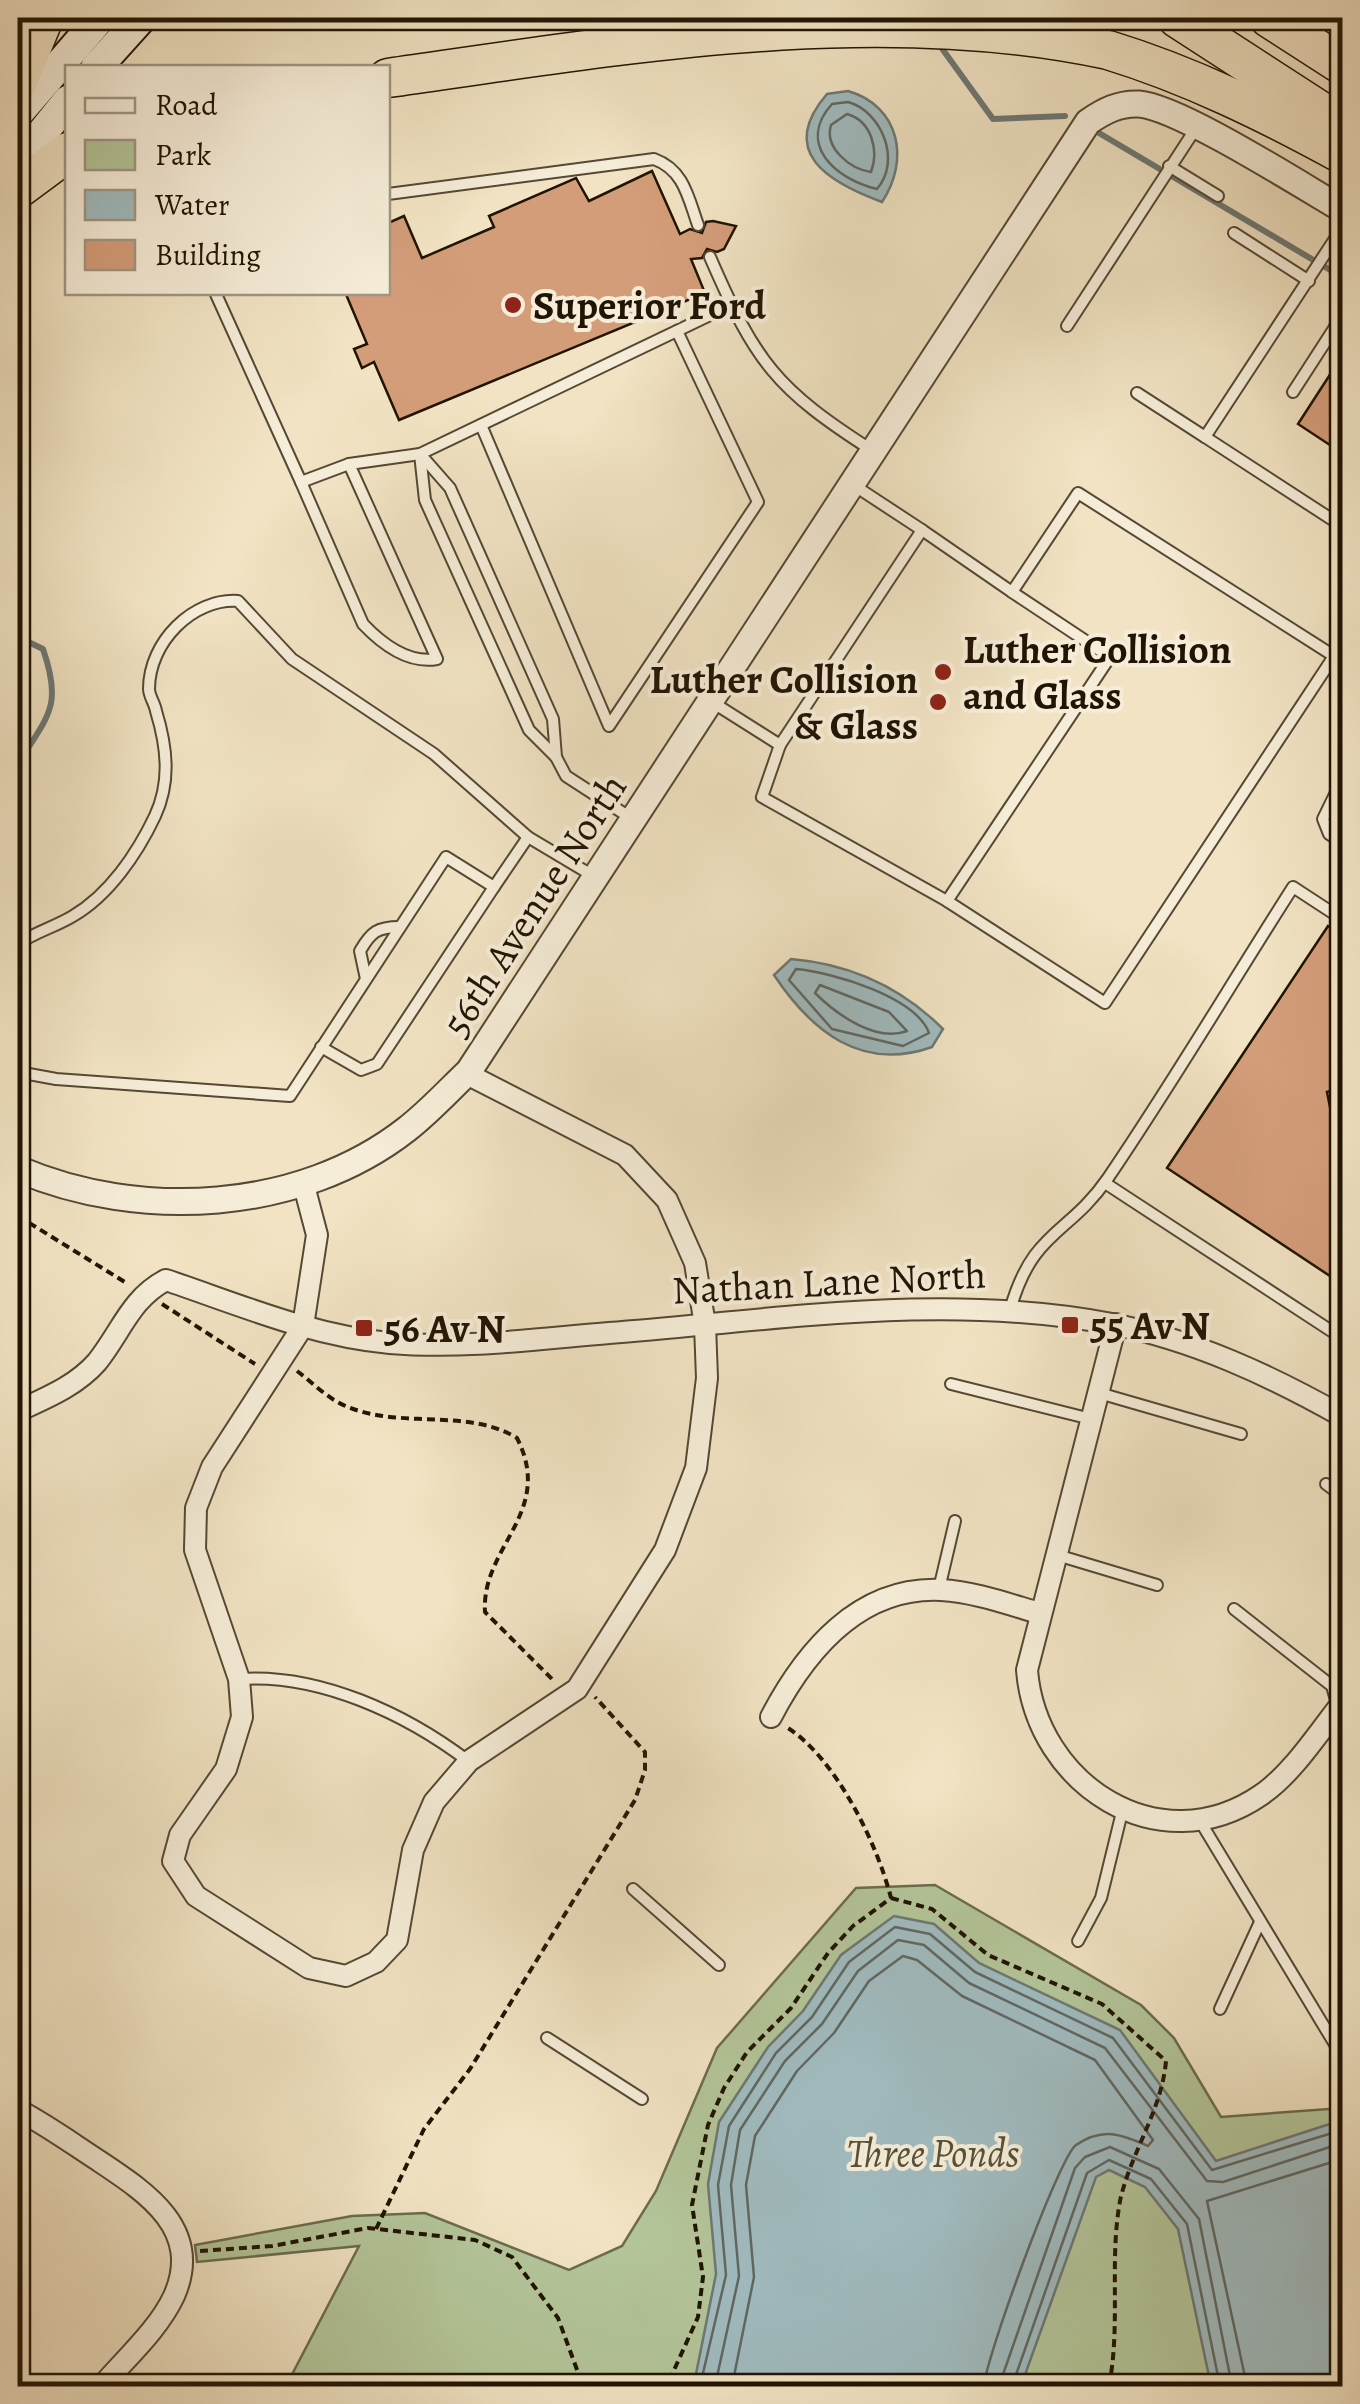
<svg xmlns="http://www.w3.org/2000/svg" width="1360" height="2404" font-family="Alegreya,serif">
	<rect width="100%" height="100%" fill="#f1e3c3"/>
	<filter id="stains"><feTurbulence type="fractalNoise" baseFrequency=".002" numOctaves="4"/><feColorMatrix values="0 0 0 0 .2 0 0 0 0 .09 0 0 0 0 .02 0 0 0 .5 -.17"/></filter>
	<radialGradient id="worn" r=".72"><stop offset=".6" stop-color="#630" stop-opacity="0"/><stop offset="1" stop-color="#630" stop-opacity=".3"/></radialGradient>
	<!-- green -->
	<path fill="#b3c599" stroke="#6a6c4e" stroke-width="2.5" d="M935 1885 1141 2005 1174 2038 1221 2117 1342 2108V2386H286L359 2246 197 2262 195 2245 352 2216 425 2213 569 2270 622 2246 656 2191 717 2048 856 1888Z"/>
	<!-- water -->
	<g fill="#a0bbbf" stroke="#6d7874" stroke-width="2.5">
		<path d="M848 91C900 106 910 160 882 202 828 182 777 152 827 94Z"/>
		<path d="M791 959C850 964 901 987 943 1029L932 1047C862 1072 812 1032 774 975Z"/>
		<path d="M894 1916 934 1924 979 1963 1120 2030 1216 2161 1342 2120V2386H1211L1178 2229 1145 2187 1109 2170 1096 2177 1021 2386H689L696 2374 716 2274 708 2184 719 2122 768 2047 803 2011 841 1955Z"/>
	</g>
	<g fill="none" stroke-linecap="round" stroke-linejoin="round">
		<!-- shore -->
		<g stroke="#606862" stroke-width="2.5">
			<path d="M848 102C881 111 902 160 877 189 835 179 796 144 832 104Z"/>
			<path d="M847 114C872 121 879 151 871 172 850 169 824 148 831 125Z"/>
			<path d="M796 969C832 972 916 997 929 1033L903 1046 832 1029 789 980Z"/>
			<path d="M820 985 889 1012 907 1031C876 1043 836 1014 815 993Z"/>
			<path d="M700 2386 726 2275 718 2185 729 2126 776 2053 812 2017 849 1962 895 1927 930 1934 975 1972 1113 2038 1212 2170 1342 2130"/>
			<path d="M715 2386 739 2276 731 2185 740 2130 785 2061 822 2024 858 1971 898 1940 924 1945 969 1983 1105 2048 1207 2181 1223 2182 1342 2143"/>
			<path d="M732 2386 754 2277 746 2185 755 2136 797 2071 834 2033 869 1981 903 1956 917 1960 962 1996 1095 2060 1153 2140 1148 2146C1121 2134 1103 2127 1076 2145 1059 2157 985 2360 984 2386"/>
			<path d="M999 2386 1075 2168 1085 2157 1110 2147 1159 2169 1199 2219 1232 2386"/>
			<path d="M1012 2386 1087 2173 1109 2160 1151 2179 1187 2224 1220 2386"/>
			<path d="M1247 2386 1207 2201 1342 2159"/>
		</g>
		<!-- stream -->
		<g stroke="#6d7874" stroke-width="6">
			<path d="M938 43 993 119 1065 116"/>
			<path d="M1099 133 1342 277"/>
			<path d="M18 637 43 649C63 707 48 715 18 764"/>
		</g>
	</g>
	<!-- building -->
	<g fill="#d49d7a" stroke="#211404" stroke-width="2.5">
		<path d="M652 171 680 234 690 229 702 233 706 222 713 221 736 226 724 249 717 252 707 249 702 258 691 259 705 293 399 420 374 362 362 368 354 349 367 344 345 292H388V223L404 216 422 258 494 227 489 216 576 178 589 201Z"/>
		<path d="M1342 356V453L1298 424Z"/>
		<path d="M1328 926 1342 935V1088L1327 1092 1342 1168V1284L1167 1168Z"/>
	</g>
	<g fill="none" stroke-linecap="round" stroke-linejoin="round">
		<defs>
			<g id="service">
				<path d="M1169 166 1218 196"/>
				<path d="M388 194 654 159C684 170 688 197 698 225"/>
				<path d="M1234 233 1309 281"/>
				<path d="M710 257C756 363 776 389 873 451"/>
				<path d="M215 292 301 482 349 464 420 454 731 305"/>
				<path d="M1342 315 1335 327 1342 332"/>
				<path d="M1067 326 1196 128"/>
				<path d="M1293 392 1335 327"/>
				<path d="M1137 393 1205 437 1342 228"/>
				<path d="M481 425 609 726 758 502 677 331"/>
				<path d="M1205 437 1342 526"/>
				<path d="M420 454 425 500 529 730 556 757 566 776 634 820"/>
				<path d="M421 455 450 488 553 719 556 757"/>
				<path d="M301 482 363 624C382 644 408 664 437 659L349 464"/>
				<path d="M712 702 780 745 922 530 855 486"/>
				<path d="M780 745 762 797 947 901 1105 1003 1334 656 1078 493 1012 592 922 530"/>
				<path d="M1342 780 1323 819 1329 834 1342 843"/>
				<path d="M947 901 1110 657 1012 592"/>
				<path d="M18 944C35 932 55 927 73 916 109 895 137 854 155 816 171 782 167 747 156 711 155 704 149 696 149 689 149 642 193 598 238 601L292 659 434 754 528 837 595 877"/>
				<path d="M366 979 360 951C371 932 377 927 400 927"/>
				<path d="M321 1047 361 1070 377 1064 494 887"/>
				<path d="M18 1072 56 1079 290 1096 446 857 494 887 528 837"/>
				<path d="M1105 1183 1342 1338"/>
				<path d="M1010 1310C1033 1229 1068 1236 1108 1178 1172 1084 1231 984 1293 887L1342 919"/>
				<path d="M951 1384 1091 1419"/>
				<path d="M1099 1393 1241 1434"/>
				<path d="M1326 1484 1342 1496"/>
				<path d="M1057 1555 1157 1585"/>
				<path d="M939 1589 955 1521"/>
				<path d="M1234 1609 1332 1686 1338 1707"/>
				<path d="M239 1679C319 1673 406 1714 468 1761"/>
				<path d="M1200 1821 1339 2051"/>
				<path d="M633 1889 719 1965"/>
				<path d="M1078 1941 1101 1898 1123 1808"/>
				<path d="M1220 2009 1260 1922"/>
				<path d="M547 2038 642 2099"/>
			</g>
			<g id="minor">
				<path d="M303 1182 317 1235 303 1326 212 1467 196 1508 195 1550 239 1679 242 1717 226 1769 180 1835 173 1861 196 1896 309 1968 346 1976 376 1962 397 1940 413 1850 434 1802 469 1761 577 1689 665 1550 696 1468 707 1378 705 1325 695 1263 667 1200 625 1155 467 1074"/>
				<path d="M1116 1324 1027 1670C1036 1784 1159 1865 1261 1795 1293 1773 1318 1733 1342 1703"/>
				<path d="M18 1411C46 1398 76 1386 97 1362 121 1332 131 1298 166 1280 240 1305 312 1336 390 1343 463 1349 537 1339 609 1333 776 1320 946 1292 1112 1324 1194 1340 1271 1376 1342 1416"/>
				<path d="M771 1717C805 1652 859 1586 941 1590 975 1592 1008 1604 1039 1613"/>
				<path d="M18 2110C45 2124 70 2142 96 2159 144 2191 204 2228 174 2296 158 2330 126 2358 102 2386"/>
			</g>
			<path id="tertiary" d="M18 1169C139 1221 300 1213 407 1129 429 1112 449 1090 469 1071L1088 122C1104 111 1119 103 1139 104 1179 107 1302 186 1342 209"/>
			<g id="secondary">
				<path d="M96 68 141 18"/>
				<path d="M18 113 100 18"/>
				<path d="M18 163 68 101"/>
			</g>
			<g id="motorway">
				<path d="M1177 18 1342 125"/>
				<path d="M1269 18 1342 65"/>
				<path d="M388 78C622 45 874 0 1108 50 1190 75 1267 113 1342 154"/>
				<path d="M18 81 44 18"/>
				<path d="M18 189 68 152"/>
			</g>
		</defs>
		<!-- service casing -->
		<use href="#service" stroke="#554834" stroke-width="14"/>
		<!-- minor casing -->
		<use href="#minor" stroke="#554834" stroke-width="24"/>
		<!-- tertiary casing -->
		<use href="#tertiary" stroke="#554834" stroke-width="29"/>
		<!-- secondary casing -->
		<use href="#secondary" stroke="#211404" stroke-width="34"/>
		<!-- motorway casing -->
		<use href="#motorway" stroke="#211404" stroke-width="41"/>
		<!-- path -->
		<g stroke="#211404" stroke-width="4" stroke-dasharray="8 5" stroke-linecap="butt">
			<path d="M18 1216 128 1284"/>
			<path d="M162 1304 255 1364"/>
			<path d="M297 1371C313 1383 329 1400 348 1407 402 1429 468 1408 517 1438 555 1513 481 1546 485 1612L554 1681"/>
			<path d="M891 1898 932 1909 988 1955 1102 2004 1166 2061C1162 2110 1130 2154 1120 2201 1109 2262 1121 2324 1109 2386"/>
			<path d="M376 2229 424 2129 470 2069 635 1800 645 1770V1752L595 1697"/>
			<path d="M200 2251 272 2246 368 2228 475 2240 512 2257 558 2318 583 2386"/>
			<path d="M657 2386 670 2379 698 2317 703 2277 692 2205 708 2125 724 2088 747 2052 791 2008 828 1953 853 1926 891 1898C877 1843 836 1759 788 1728"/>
		</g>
		<!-- service -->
		<use href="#service" stroke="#f6edd8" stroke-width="10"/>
		<!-- minor -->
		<use href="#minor" stroke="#f6edd8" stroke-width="20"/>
		<!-- tertiary -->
		<use href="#tertiary" stroke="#f6edd8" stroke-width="25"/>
		<!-- secondary -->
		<use href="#secondary" stroke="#f6edd8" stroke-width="30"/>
		<!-- motorway -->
		<use href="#motorway" stroke="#f1e3c3" stroke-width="38"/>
	</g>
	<!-- markers -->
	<g fill="#8f2418" stroke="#f6edd8" stroke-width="4">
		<circle cx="513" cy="305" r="10"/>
		<circle cx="943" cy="672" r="10"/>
		<circle cx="938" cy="702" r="10"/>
		<rect x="1060" y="1315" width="20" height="20" rx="5"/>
		<rect x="354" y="1318" width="20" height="20" rx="5"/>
	</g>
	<g text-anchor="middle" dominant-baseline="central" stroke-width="8" stroke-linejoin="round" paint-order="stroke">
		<!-- poi labels -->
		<g font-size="40" font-weight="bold" fill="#211404" stroke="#f6edd8" text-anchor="start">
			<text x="533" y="305">Superior Ford</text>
			<text x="963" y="649">Luther Collision<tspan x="963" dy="46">and Glass</tspan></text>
			<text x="918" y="679" text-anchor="end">Luther Collision<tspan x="918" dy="46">&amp; Glass</tspan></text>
			<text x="1090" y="1325">55 Av N</text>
			<text x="384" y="1328">56 Av N</text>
		</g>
		<!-- street labels -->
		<g font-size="40" fill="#211404" stroke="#f6edd8">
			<text transform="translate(534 905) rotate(-57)">56th Avenue North</text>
			<text transform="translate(829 1282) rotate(-3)">Nathan Lane North</text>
		</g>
		<!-- park labels -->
		<g font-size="40" font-style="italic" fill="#545238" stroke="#f6edd8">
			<text x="933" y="2153">Three Ponds</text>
		</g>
	</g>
	<!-- margin -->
	<rect width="1360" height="2404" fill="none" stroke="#f1e3c3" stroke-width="60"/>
	<rect x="20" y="20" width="1320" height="2364" fill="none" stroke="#211404" stroke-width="5"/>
	<rect x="30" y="30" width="1300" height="2344" fill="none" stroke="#211404" stroke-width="2.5"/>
	<!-- legend -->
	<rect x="65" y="65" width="325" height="230" fill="#f6edd8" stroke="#a19683" stroke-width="2.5"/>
	<rect x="85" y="98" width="50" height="15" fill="#f6edd8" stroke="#a19683" stroke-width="2.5"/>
	<text x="155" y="115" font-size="30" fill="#211404">Road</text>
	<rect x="85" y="140" width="50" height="30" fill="#b3c599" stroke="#a19683" stroke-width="2.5"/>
	<text x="155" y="165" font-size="30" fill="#211404">Park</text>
	<rect x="85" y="190" width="50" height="30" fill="#a0bbbf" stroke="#a19683" stroke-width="2.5"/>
	<text x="155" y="215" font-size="30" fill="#211404">Water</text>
	<rect x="85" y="240" width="50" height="30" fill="#d49d7a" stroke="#a19683" stroke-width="2.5"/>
	<text x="155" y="265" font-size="30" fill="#211404">Building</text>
	<rect width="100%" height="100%" filter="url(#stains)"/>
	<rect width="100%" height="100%" fill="url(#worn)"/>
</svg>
